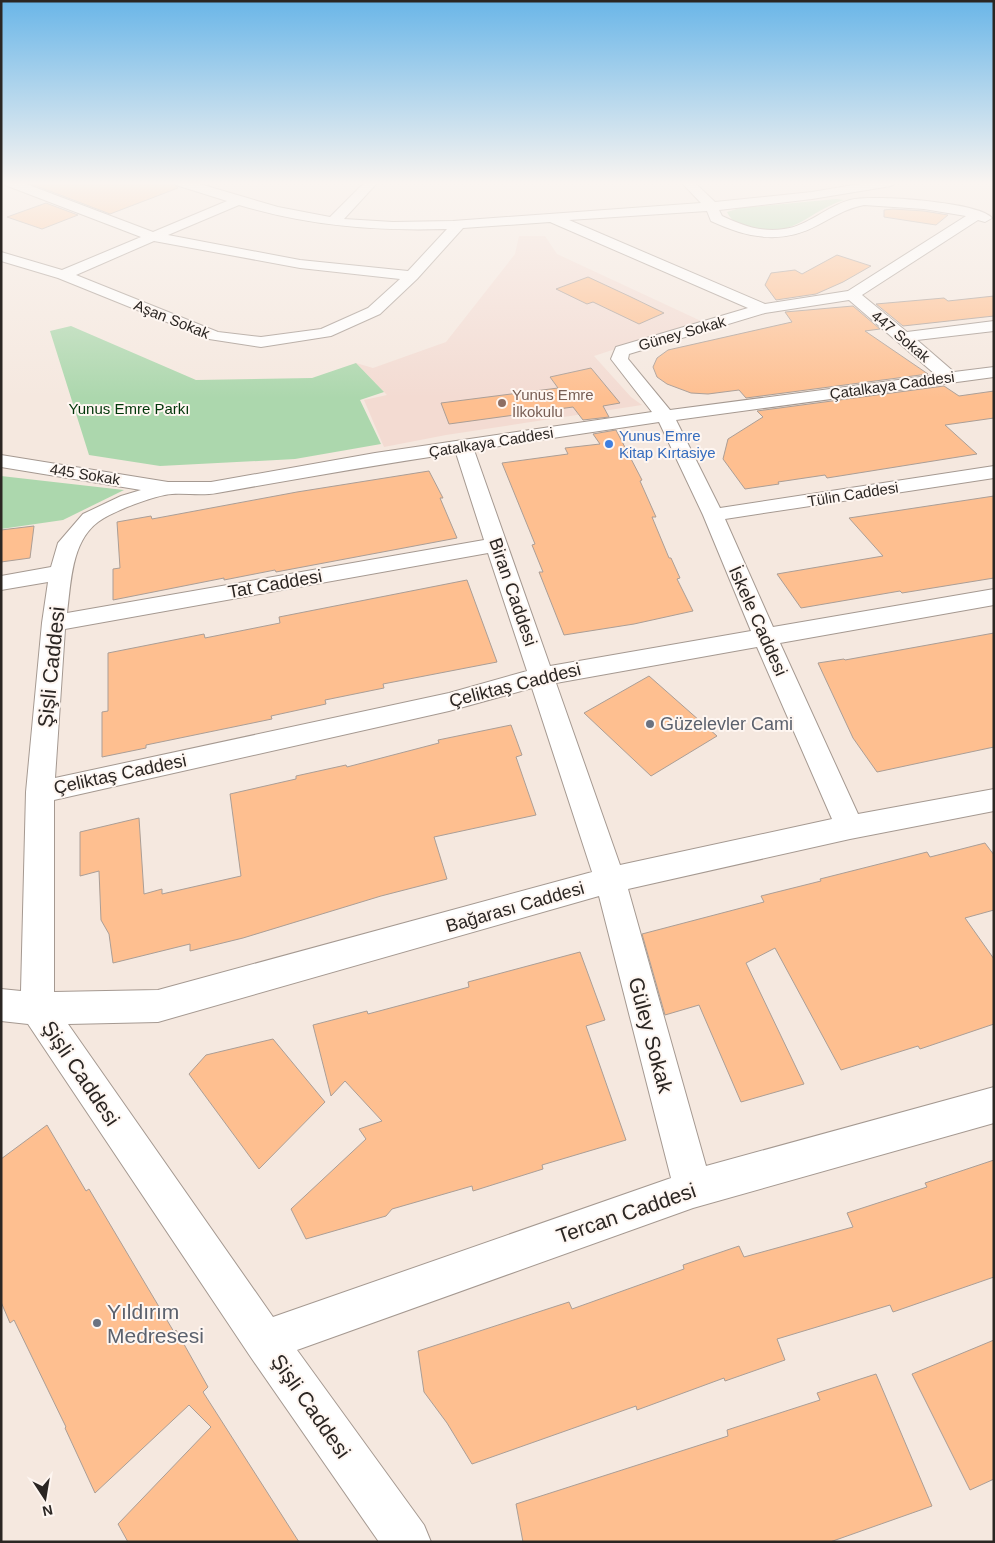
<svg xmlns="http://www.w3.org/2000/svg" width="995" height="1543" font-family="Arial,sans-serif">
	<rect width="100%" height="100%" fill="#f5e8df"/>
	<!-- education -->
	<path fill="#f3dbd2" d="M519 236H545L557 254 701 321 594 356 631 397 642 405 446 435 384 447 364 400 387 395 356 363 373 368 446 342 515 254Z"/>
	<!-- green -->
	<g fill="#acd7ad">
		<path d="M836 199 844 200C808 211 792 241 748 228 738 225 732 222 727 212L740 208Z"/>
		<path d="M71 326 196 380 312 378 356 363 384 392 360 400 381 444 295 459 160 466 89 455 50 331Z"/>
		<path d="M1 476 124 490 63 520 1 529Z"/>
	</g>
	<!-- building -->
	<g fill="#febf90" stroke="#ab9e96">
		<path d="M26 182H172L178 188 110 214Z"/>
		<path d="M46 203 78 215 42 229 7 217Z"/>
		<path d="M893 209 924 211 948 215 936 225 884 217V210Z"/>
		<path d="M837 255 871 266 843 282 816 294 776 300 765 285 771 273 795 270 802 274Z"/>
		<path d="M588 277 631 297 664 313 639 324 593 302 587 304 556 289Z"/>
		<path d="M994 296V316L903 326 876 304 944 298 948 301Z"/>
		<path d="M853 306 880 329 865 331 928 374 746 398 739 390 708 394 691 393 667 384 657 377 653 367 657 358 668 350 792 322 785 312Z"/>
		<path d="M591 368 620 403 603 406 609 417 583 420 573 407 449 424 441 403 558 388 550 377Z"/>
		<path d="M944 386 959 396 994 391V418L945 425 977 454 827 478 825 475 778 482 779 484 745 489 723 459 728 439 763 417 757 411Z"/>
		<path d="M616 430 642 480 640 481 656 517H652L669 558H671L680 578 677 579 693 611 634 624 564 635 539 572H543L532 545 535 544 502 463 568 454 565 448 600 444 593 434Z"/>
		<path d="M429 471 443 498H440L457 538 276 572 275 570 224 580V578L113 600V569L120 568 117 522 151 516 152 519 297 492Z"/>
		<path d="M994 496V578L902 593 900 591 801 608 777 574 883 556 849 518Z"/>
		<path d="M34 526 30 558 1 562V530Z"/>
		<path d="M467 580 497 662 383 684 384 688 325 700 326 704 271 716 272 719 146 745V748L102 757V712L108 711V653L204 634 205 638 280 623 279 617Z"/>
		<path d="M994 633V747L877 772 853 738 818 663 844 659 845 660Z"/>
		<path d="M649 676 717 736 651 776 584 713Z"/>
		<path d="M511 725 522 755 516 757 536 815 434 837 447 879 381 896 243 938 190 951V944L113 963 109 934 101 920 99 871 80 876V832L139 818 144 894 162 889V894L241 876 230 794 296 779V776L346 765 347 767 439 743 438 740Z"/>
		<path d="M985 843 994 855V910L965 918 994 959V1024L920 1049 918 1046 841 1070 775 948 746 963 804 1084 741 1102 699 1005 665 1015 642 934 764 902 761 896 821 881 820 879 927 852 930 857Z"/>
		<path d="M580 952 605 1020 586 1026 626 1140 542 1165 543 1169 473 1191 472 1186 392 1209 386 1216 306 1239 291 1209 366 1139 359 1129 382 1121 345 1081 331 1096 313 1025 367 1011 368 1014 469 987 468 982Z"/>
		<path d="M273 1039 325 1102 259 1169 189 1074 206 1055Z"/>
		<path d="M47 1125 86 1191 89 1189 174 1332 176 1330 208 1387 203 1392 299 1542H128L118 1524 211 1427 189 1405 95 1493 65 1428 66 1427 14 1320 10 1323 1 1302V1159Z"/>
		<path d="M994 1160V1277L893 1312 890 1305 777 1339 785 1360 725 1381 724 1378 637 1410 636 1406 472 1464 447 1423 424 1392 418 1351 569 1302 572 1309 684 1269 683 1265 739 1246 744 1257 853 1227 847 1213 927 1187 925 1183Z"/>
		<path d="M994 1340V1479L970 1490 912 1374Z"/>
		<path d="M876 1374 932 1506 830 1542H523L516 1504 728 1436 727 1430 820 1400 817 1393Z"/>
	</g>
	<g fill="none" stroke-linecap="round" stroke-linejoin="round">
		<defs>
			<path id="street" d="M3 182H21L153 232 227 201 176 185 174 182H193L278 207 330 217 365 182H378L344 219 393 222 453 221 701 203 681 182H694L715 202 812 192 871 182H897L891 186 812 199 719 210 722 216C741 225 762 233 784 229 808 226 827 206 850 200 871 194 979 202 992 218L985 222 978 220 862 295 907 332 994 321V331L917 340 954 372 994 367V377L676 420 720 508 994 466V478L725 519 773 627 994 589V605L780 643 858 814 994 789V811L850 839 628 889 706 1166 994 1087V1123L693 1208 297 1350 424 1525 431 1542H379L250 1356 28 1024 1 1021V989L21 991 26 792 42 623 48 582 1 590V576L51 567 58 543 83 514 121 496 141 490 1 467V455L168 482H211L375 453 652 412 611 359 616 347 748 308 550 222 463 228 417 279 380 314 331 336 261 347 209 339 58 278 1 261V252L62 270 141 237 5 185ZM239 205C310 226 374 231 447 229L408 271 300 260 168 235ZM864 205 924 209 966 216 848 291 765 304 569 220 707 211 711 221C747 238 782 245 818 225 833 217 847 208 864 205ZM154 241 300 268 400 279 368 308 321 329 261 337 218 332 76 275ZM849 300 936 375 670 410 628 359 629 354 765 313ZM659 422 703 515 751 631 550 666 474 450ZM456 453 484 540 67 613C71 583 71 542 98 522 111 512 155 495 172 494 187 493 202 496 217 493 296 479 376 465 456 453ZM488 553 527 671 449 693 55 778 65 629ZM757 647 832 819 620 865 556 683ZM532 688 592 872 158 990 54 992V800L449 711ZM599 896 671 1178 273 1317 68 1024 158 1022Z"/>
		</defs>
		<!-- street casing -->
		<use href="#street" stroke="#a59991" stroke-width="2"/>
		<!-- street -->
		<use href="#street" fill="#fff" fill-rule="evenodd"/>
	</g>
	<!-- sky -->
	<linearGradient id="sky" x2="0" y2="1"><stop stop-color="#6ab6e8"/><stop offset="0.46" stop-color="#faf5f1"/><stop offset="1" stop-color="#faf5f1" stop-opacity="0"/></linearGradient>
	<rect width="995" height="398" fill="url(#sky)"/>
	<!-- markers -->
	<circle fill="#8d6e63" stroke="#fef6f1" stroke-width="2" cx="502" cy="403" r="5"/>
	<circle fill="#3f7fe0" stroke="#fef6f1" stroke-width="2" cx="609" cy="444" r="5"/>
	<g fill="#6b7280" stroke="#fef6f1" stroke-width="2">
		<circle cx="650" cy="724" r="5"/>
		<circle cx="97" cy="1323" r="5"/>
	</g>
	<g text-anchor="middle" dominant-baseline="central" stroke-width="4" stroke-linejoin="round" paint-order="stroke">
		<!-- far-street labels -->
		<g font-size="15" fill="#2b2623" stroke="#fef6f1">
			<text transform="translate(172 319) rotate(22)">Aşan Sokak</text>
			<text transform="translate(682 333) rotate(-16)">Güney Sokak</text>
			<text transform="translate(901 336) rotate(40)">447 Sokak</text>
			<text transform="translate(892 385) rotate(-8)">Çatalkaya Caddesi</text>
			<text transform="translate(491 442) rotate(-9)">Çatalkaya Caddesi</text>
			<text transform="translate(85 474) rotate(9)">445 Sokak</text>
			<text transform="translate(853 494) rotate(-9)">Tülin Caddesi</text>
		</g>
		<!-- far-education labels -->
		<g font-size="15" fill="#785e54" stroke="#fef6f1" text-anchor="start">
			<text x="512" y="394">Yunus Emre<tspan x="512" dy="17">İlkokulu</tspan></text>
		</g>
		<!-- far-park labels -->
		<g font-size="15" fill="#003609" stroke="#fef6f1">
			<text x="129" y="408">Yunus Emre Parkı</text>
		</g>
		<!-- far-shop labels -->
		<g font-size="15" fill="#366cbe" stroke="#fef6f1" text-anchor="start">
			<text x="619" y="435">Yunus Emre<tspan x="619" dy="17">Kitap Kırtasiye</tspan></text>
		</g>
		<!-- street labels -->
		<g font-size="18" fill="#2b2623" stroke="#fef6f1">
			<text transform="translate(275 584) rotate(-10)">Tat Caddesi</text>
			<text transform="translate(513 592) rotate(71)">Biran Caddesi</text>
			<text transform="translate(758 621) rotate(66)">İskele Caddesi</text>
			<text transform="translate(515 685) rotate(-14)">Çeliktaş Caddesi</text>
			<text transform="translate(120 774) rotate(-12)">Çeliktaş Caddesi</text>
			<text transform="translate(515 907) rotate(-16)">Bağarası Caddesi</text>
		</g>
		<!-- worship labels -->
		<g font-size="18" fill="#5b616d" stroke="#fef6f1" text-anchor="start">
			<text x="660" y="724">Güzelevler Cami</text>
		</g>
		<!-- near-street labels -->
		<g font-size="21" fill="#2b2623" stroke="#fef6f1">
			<text transform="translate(51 667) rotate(-84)">Şişli Caddesi</text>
			<text transform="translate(651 1035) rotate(75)">Güley Sokak</text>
			<text transform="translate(81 1073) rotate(56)">Şişli Caddesi</text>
			<text transform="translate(626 1213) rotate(-19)">Tercan Caddesi</text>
			<text transform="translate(311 1406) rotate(55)">Şişli Caddesi</text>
		</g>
		<!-- near-worship labels -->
		<g font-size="21" fill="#5b616d" stroke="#fef6f1" text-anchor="start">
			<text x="107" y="1311">Yıldırım<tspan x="107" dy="24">Medresesi</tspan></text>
		</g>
	</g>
	<!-- border -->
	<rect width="995" height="1543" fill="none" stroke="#2b2623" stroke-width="5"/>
	<!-- north arrow -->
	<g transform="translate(45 1498) rotate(168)" stroke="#fef6f1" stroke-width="4" paint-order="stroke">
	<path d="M0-4L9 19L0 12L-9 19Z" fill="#2b2623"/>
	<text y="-8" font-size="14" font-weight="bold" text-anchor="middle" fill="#2b2623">N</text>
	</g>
</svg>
